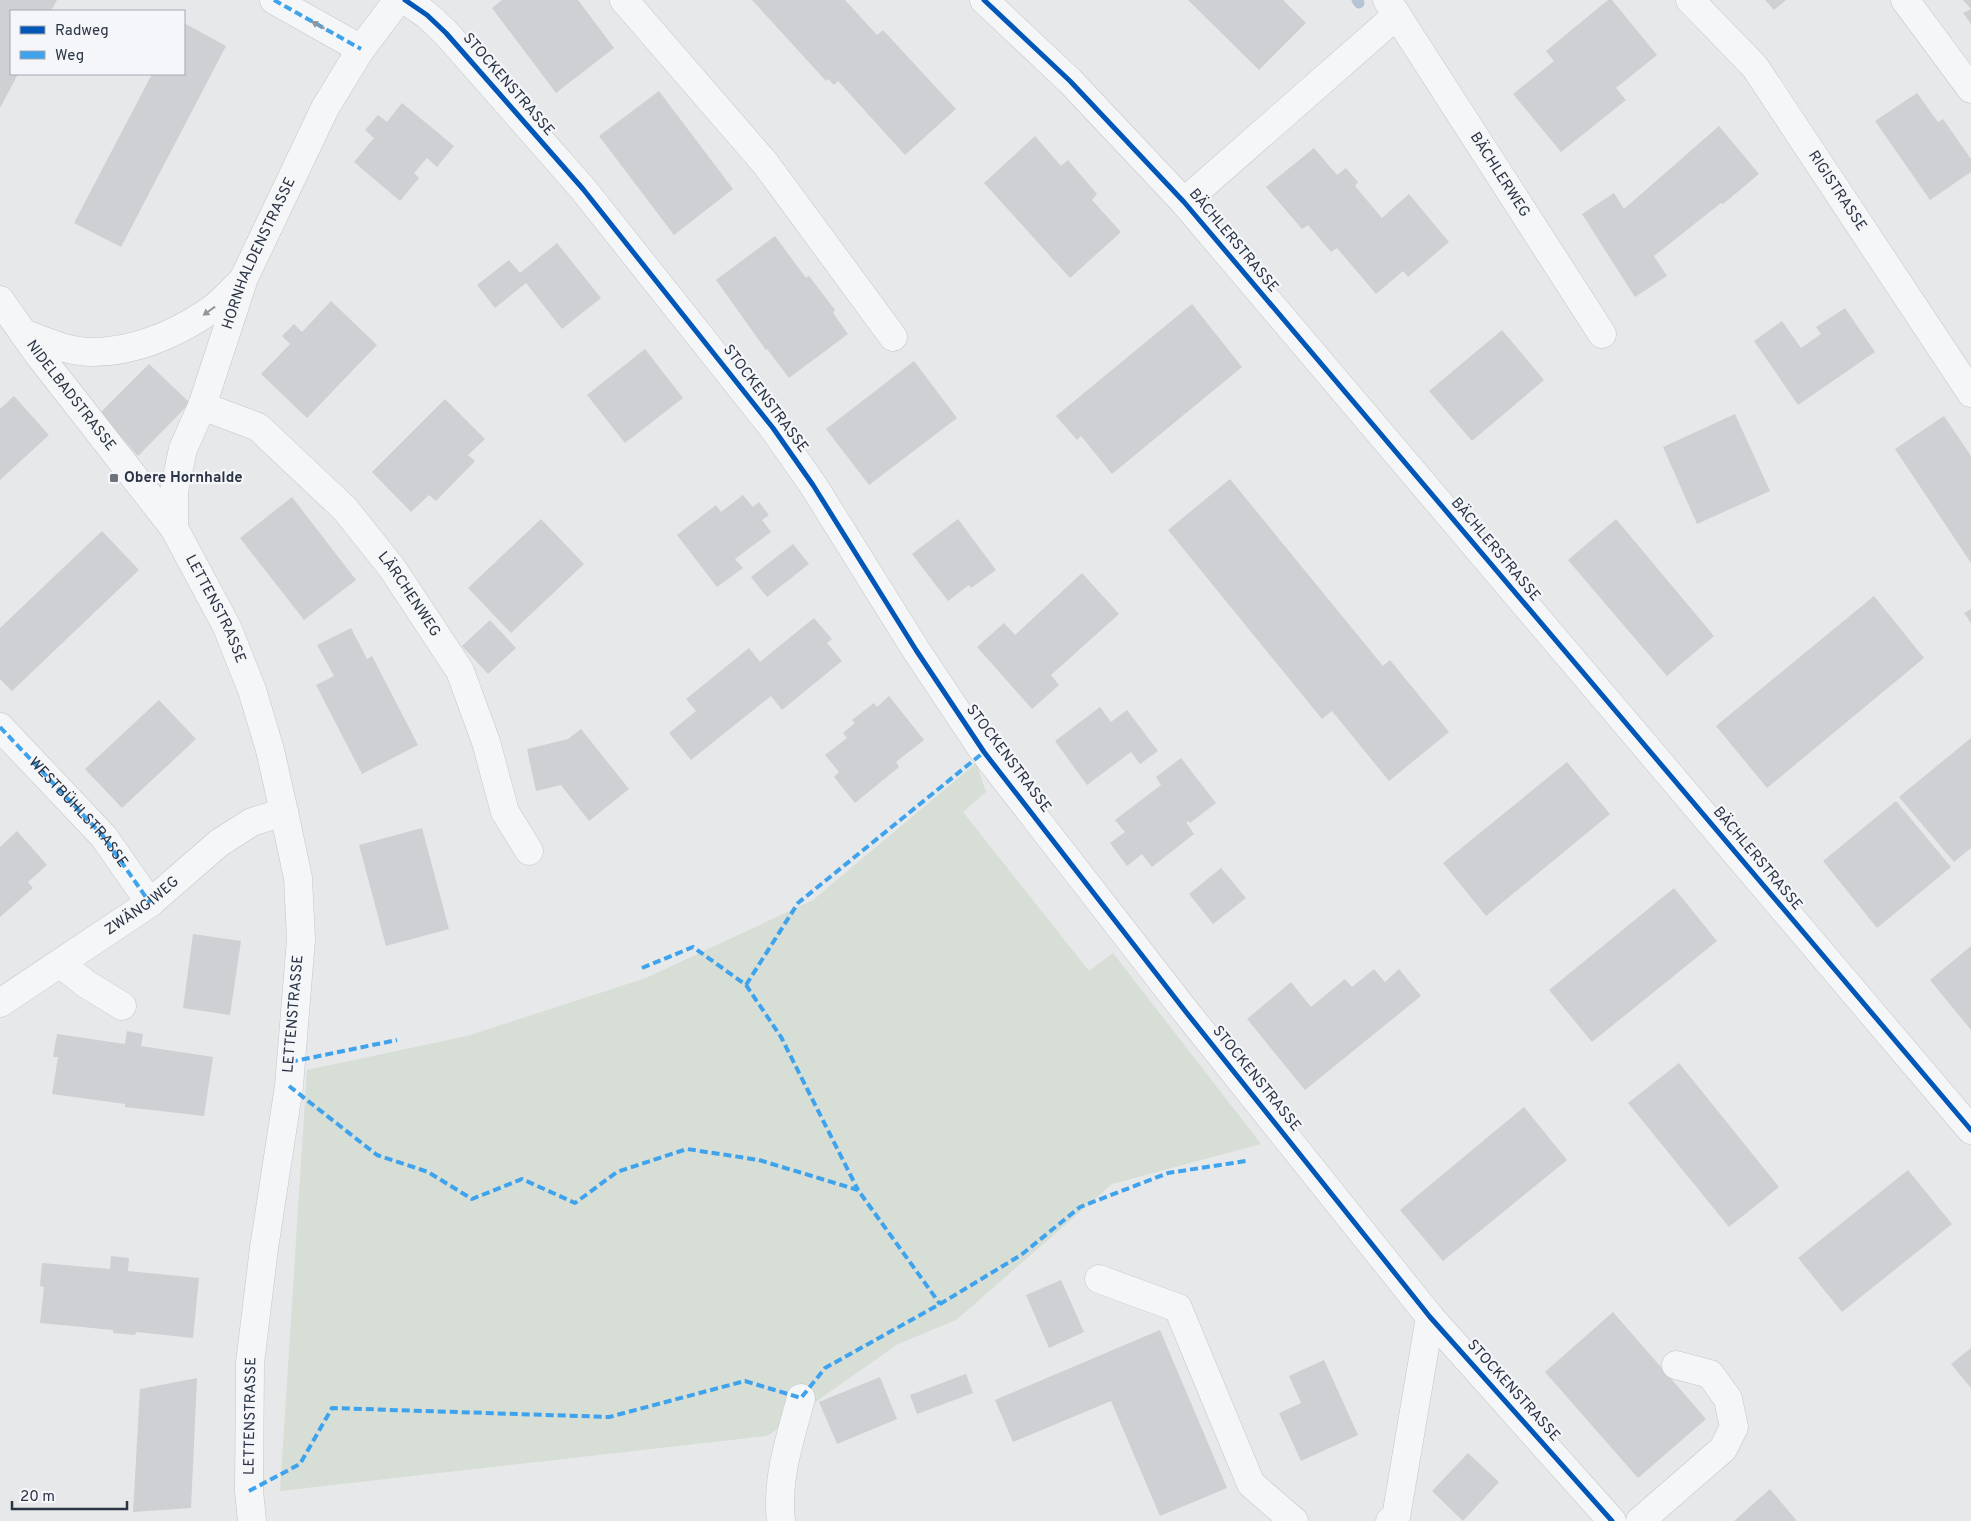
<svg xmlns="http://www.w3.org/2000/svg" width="1971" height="1521" font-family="Overpass,sans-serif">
	<rect width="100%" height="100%" fill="#e6e8ea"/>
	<!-- green -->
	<path fill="#d6ded6" d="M976 763 986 792 963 812 1089 971 1113 953 1261 1144 1112 1184 956 1320 898 1344 767 1436 280 1491 307 1070 467 1036 646 978 813 900Z"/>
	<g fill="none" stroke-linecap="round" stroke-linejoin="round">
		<!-- stream -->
		<path stroke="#b4c4d5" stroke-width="11" d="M1357 0 1359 3"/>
	</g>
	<!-- building -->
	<g fill="#ced0d3">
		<path d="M0 0H57L51 11H11V74H18L0 108Z"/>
		<path d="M502 0H578L614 48 556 93 492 8Z"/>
		<path d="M752 0H845L877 35 883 30 956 109 905 155 838 81 834 85 828 79 826 81Z"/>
		<path d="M1188 0H1283L1306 23 1259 70Z"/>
		<path d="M1608 0H1612L1657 55 1616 88 1626 100 1561 152 1513 94 1554 61 1546 51Z"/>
		<path d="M1765 0H1786L1774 10Z"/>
		<path d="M1963 0H1971V24L1963 13 1971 9Z"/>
		<path d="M184 23 226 46 121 247 74 223 152 74H184Z"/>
		<path d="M659 91 733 189 674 235 599 136Z"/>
		<path d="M1917 93 1938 122 1943 119 1971 159V172L1930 200 1875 121Z"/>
		<path d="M402 103 454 146 437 167 427 158 414 173 419 178 400 201 354 162 374 138 365 130 378 115 387 122Z"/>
		<path d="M1719 126 1759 174 1723 204 1721 203 1654 256 1667 276 1635 297 1582 214 1614 193 1624 209Z"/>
		<path d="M1035 136 1061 166 1068 160 1097 194 1092 200 1121 232 1070 278 984 183Z"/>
		<path d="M1314 148 1337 175 1346 168 1358 182 1355 186 1382 218 1409 194 1449 242 1408 277 1403 271 1376 294 1337 248 1331 252 1308 225 1302 229 1266 187Z"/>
		<path d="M775 236 806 278 809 276 835 310 833 313 848 334 789 378 767 349 766 350 716 280Z"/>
		<path d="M557 243 601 298 562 329 526 283 495 308 477 285 509 260 520 273Z"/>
		<path d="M331 301 377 345 307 418 261 374 290 344 282 336 294 324 302 332Z"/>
		<path d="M1192 304 1242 367 1112 474 1081 436 1077 440 1056 416Z"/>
		<path d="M1845 308 1875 352 1798 405 1754 341 1782 321 1801 348 1821 334 1816 327Z"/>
		<path d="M1502 330 1544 380 1472 441 1429 391Z"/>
		<path d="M645 349 683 398 625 443 587 395Z"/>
		<path d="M914 361 957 418 869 485 826 429Z"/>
		<path d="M149 364 190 403 138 456 100 413Z"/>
		<path d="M14 396 49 435 0 480V409Z"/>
		<path d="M445 399 485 439 468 455 475 461 436 501 429 495 411 512 372 472Z"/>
		<path d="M1735 414 1770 491 1697 524 1663 447Z"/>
		<path d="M1944 416 1971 456V563L1895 449Z"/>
		<path d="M1230 479 1383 666 1390 660 1449 732 1389 781 1332 711 1322 719 1168 530Z"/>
		<path d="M743 495 753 507 759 502 769 515 762 520 771 532 735 559 743 568 717 587 677 535 716 505 721 512Z"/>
		<path d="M292 497 356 580 304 620 240 538Z"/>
		<path d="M541 519 584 564 511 633 468 588Z"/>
		<path d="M958 519 996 570 971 588 969 585 948 601 912 554Z"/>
		<path d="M1616 519 1714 636 1667 676 1568 560Z"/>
		<path d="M102 531 139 570 12 691 0 679V628Z"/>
		<path d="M793 544 809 564 767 597 751 577Z"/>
		<path d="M1082 573 1119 614 1051 675 1059 685 1032 709 977 647 1004 623 1015 635Z"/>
		<path d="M1874 596 1924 658 1767 788 1716 726Z"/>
		<path d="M1971 609V623L1964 613Z"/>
		<path d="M814 618 832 639 827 643 842 661 782 710 771 696 691 760 669 733 696 711 686 699 749 648 760 662Z"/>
		<path d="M490 620 516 648 488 674 462 646Z"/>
		<path d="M351 628 367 659 372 656 418 745 362 774 316 685 334 676 317 645Z"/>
		<path d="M889 696 924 740 896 762 899 767 855 803 834 777 839 772 825 755 847 738 843 733 855 723 852 720 874 703 877 707Z"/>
		<path d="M159 700 196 739 122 808 85 769Z"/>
		<path d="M1100 707 1111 722 1127 710 1158 751 1140 764 1131 752 1087 785 1055 741Z"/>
		<path d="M581 729 629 789 589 821 561 785 536 791 527 749 568 739Z"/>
		<path d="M1971 738V848L1954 862 1899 797Z"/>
		<path d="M1181 758 1216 803 1190 823 1188 821 1186 822 1194 834 1152 867 1142 854 1127 866 1110 843 1125 832 1115 820 1161 785 1156 777Z"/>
		<path d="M1567 762 1610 814 1486 916 1443 863Z"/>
		<path d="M1896 801 1951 867 1877 928 1823 861Z"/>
		<path d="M422 828 449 929 386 946 359 845Z"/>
		<path d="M17 831 47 865 28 882 33 888 0 917V847Z"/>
		<path d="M1221 868 1246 898 1213 924 1189 894Z"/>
		<path d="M1674 888 1717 941 1592 1042 1549 990Z"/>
		<path d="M193 934 241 941 230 1015 183 1008Z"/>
		<path d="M1971 946V1030L1930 980Z"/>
		<path d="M1374 969 1385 982 1399 969 1421 996 1305 1090 1247 1019 1291 982 1311 1007 1345 979 1352 987Z"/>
		<path d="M127 1031 143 1034 141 1046 213 1057 204 1116 125 1107V1104L52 1094 58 1057H53L57 1034 125 1044Z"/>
		<path d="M1679 1063 1779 1187 1729 1227 1628 1103Z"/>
		<path d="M1524 1107 1567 1160 1443 1261 1400 1210Z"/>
		<path d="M1908 1170 1952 1224 1842 1312 1798 1258Z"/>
		<path d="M111 1256 129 1258 128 1271 199 1278 193 1338 136 1332 135 1335 113 1333V1330L40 1323 44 1287 40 1286 42 1263 110 1269Z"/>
		<path d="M1061 1280 1084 1332 1049 1348 1026 1295Z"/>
		<path d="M1613 1312 1706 1419 1638 1478 1545 1372Z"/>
		<path d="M1160 1330 1227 1488 1160 1516 1111 1401 1013 1442 995 1400Z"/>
		<path d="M1971 1348V1388L1951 1364Z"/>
		<path d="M1324 1360 1358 1435 1301 1461 1279 1413 1301 1403 1289 1376Z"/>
		<path d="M966 1374 973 1393 917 1414 910 1395Z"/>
		<path d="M880 1377 897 1419 837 1444 819 1402Z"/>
		<path d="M197 1378 191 1508 133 1512 140 1389Z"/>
		<path d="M1468 1453 1499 1482 1463 1521 1432 1491Z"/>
		<path d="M1770 1489 1797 1521H1734Z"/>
	</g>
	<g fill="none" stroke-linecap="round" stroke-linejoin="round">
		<defs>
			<g id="minor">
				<path d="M274 0 361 49"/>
				<path d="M405 0 427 15 446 33 583 189 773 428 813 485 916 650 984 752 1186 1012 1430 1317 1612 1521"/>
				<path d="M624 0 765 163 893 337"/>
				<path d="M984 0 1070 81 1184 202 1971 1130"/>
				<path id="s1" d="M1387 0 1602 334"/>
				<path id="s2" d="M1690 0 1755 67 1971 393"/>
				<path d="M1905 0 1971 89"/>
				<path d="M1184 202 1397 15"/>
				<path id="s3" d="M0 300 38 354 174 528 227 627 252 690 270 750 284 812 298 878 301 939 289 1086 264 1248 250 1363 249 1491 252 1521"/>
				<path d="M23 333C44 341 66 351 89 352 131 353 174 335 208 312 221 304 231 291 242 281"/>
				<path id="s4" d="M202 406 258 427 345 509 392 568 460 671 486 742 505 812 529 851"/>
				<path id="s5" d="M174 528V491L183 449 202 406 244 278 325 108 361 49 398 0"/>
				<path d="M0 727 104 837 150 903"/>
				<path d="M61 964 86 984 122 1006"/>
				<path id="s6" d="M0 1003 150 903 219 843 252 822 284 812"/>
				<path d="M1099 1279 1178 1308 1251 1484 1294 1521"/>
				<path d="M781 1521C776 1479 790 1439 801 1398"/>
				<path d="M1390 1521 1396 1517 1430 1317"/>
				<path d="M1640 1521 1723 1449 1734 1427 1728 1399 1710 1374 1676 1365"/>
			</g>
		</defs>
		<!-- minor casing -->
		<use href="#minor" stroke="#c4c6c8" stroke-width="29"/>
		<!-- minor -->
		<use href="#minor" stroke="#f5f6f7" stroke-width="28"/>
		<!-- quiet -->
		<g stroke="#3ea3ec" stroke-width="4" stroke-dasharray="8 4" stroke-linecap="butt">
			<path d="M274 0 361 49"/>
			<path id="s7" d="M0 727 104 837 150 903"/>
			<path d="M642 968 693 947 746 985 781 1037 858 1190"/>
			<path d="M746 985 798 903 984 752"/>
			<path d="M290 1062 397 1040"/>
			<path d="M289 1086 377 1155 428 1172 472 1199 522 1179 575 1203 617 1172 687 1149 759 1160 858 1190 940 1304"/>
			<path d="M249 1491 300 1464 332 1408 609 1417 745 1381 801 1398 825 1368 940 1304 1021 1255 1080 1207 1168 1173 1246 1161"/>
		</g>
		<defs>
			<g id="cycleway">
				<path d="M405 0 427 15 446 33 583 189 773 428 813 485 916 650 984 752 1186 1012 1430 1317 1612 1521"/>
				<path d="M984 0 1070 81 1184 202 1971 1130"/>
			</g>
		</defs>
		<!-- cycleway casing -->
		<use href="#cycleway" stroke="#f4f6f9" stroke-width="8"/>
		<!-- cycleway -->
		<use href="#cycleway" stroke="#0057b8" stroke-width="5"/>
	</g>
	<!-- one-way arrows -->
	<defs><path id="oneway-solid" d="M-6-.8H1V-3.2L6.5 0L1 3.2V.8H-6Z" transform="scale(1.25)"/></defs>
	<g fill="#90959e">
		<use href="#oneway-solid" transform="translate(318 25) rotate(-151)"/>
		<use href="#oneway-solid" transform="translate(209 311) rotate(144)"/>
	</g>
	<!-- markers -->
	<rect fill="#6c737f" stroke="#f4f6f9" stroke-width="2" x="109" y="473" width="10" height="10" rx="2.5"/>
	<g text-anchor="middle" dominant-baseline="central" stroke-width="4.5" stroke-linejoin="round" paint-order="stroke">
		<!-- street labels -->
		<g font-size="15" fill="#2b3445" stroke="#f4f6f9">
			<text transform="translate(508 85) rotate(49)">STOCKENSTRASSE</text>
			<text stroke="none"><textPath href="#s1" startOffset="208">BÄCHLERWEG</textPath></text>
			<text stroke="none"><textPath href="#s2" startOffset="242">RIGISTRASSE</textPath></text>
			<text transform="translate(1233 241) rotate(50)">BÄCHLERSTRASSE</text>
			<text stroke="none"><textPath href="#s5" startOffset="290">HORNHALDENSTRASSE</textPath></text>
			<text stroke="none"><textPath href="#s3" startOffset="119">NIDELBADSTRASSE</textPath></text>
			<text transform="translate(765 399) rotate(53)">STOCKENSTRASSE</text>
			<text transform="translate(1495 550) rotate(50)">BÄCHLERSTRASSE</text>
			<text stroke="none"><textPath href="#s4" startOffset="286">LÄRCHENWEG</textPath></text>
			<text stroke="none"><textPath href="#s3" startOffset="378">LETTENSTRASSE</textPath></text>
			<text transform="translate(1008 759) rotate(53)">STOCKENSTRASSE</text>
			<text stroke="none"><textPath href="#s7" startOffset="116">WESTBÜHLSTRASSE</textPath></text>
			<text transform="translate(1757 859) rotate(50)">BÄCHLERSTRASSE</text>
			<text stroke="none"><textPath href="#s6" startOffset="172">ZWÄNGIWEG</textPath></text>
			<text transform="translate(294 1014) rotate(-85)">LETTENSTRASSE</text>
			<text transform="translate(1256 1079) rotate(51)">STOCKENSTRASSE</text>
			<text transform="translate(1513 1391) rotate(48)">STOCKENSTRASSE</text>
			<text transform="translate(251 1416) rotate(-89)">LETTENSTRASSE</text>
		</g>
		<!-- poi labels -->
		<g font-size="15" font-weight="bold" fill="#2b3445" stroke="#f4f6f9" text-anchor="start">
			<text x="124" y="478">Obere Hornhalde</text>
		</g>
	</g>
	<!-- legend -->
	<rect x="10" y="10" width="175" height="65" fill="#f4f6f9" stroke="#a4a8b1"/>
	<rect x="20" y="26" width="25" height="8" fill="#0057b8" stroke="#a4a8b1"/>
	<text x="55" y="35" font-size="15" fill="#2b3445">Radweg</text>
	<rect x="20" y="51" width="25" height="8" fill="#3ea3ec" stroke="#a4a8b1"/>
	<text x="55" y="60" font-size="15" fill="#2b3445">Weg</text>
	<!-- scale -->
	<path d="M12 1501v8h115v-8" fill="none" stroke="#2b3445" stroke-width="2.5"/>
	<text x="20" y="1501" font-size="15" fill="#2b3445" stroke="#f4f6f9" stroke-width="4" paint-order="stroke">20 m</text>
</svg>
